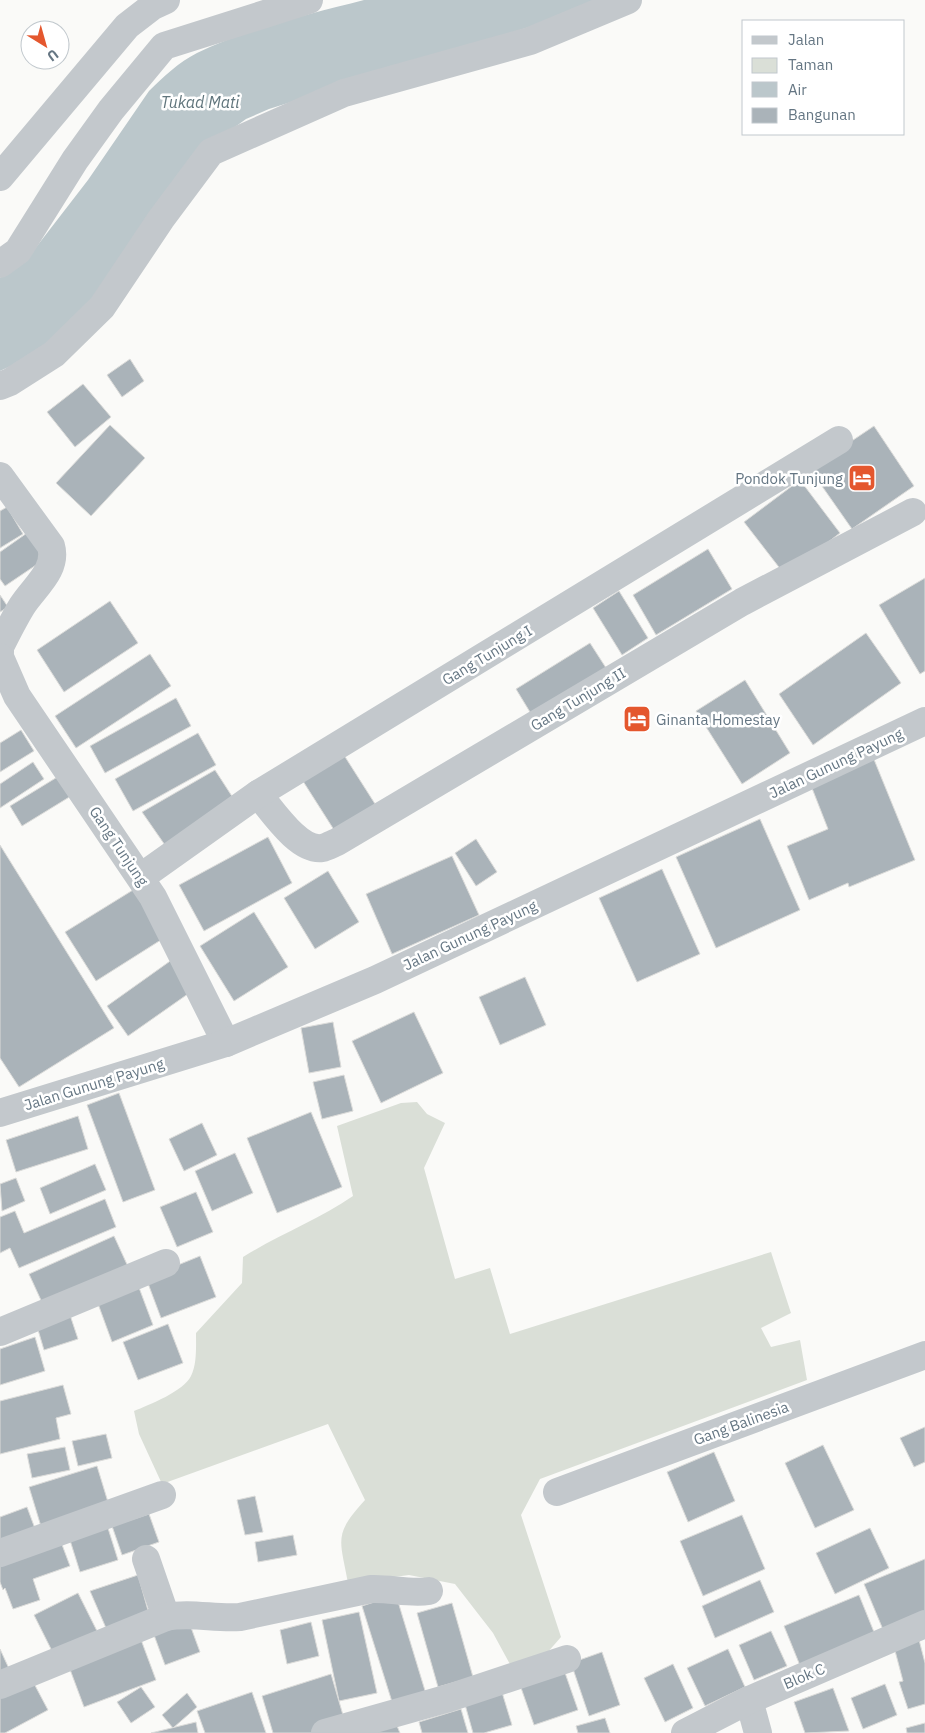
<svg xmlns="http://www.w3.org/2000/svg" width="925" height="1733" font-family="'IBM Plex Sans',sans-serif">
	<rect width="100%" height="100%" fill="#fafaf8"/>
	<!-- green -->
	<path fill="#dadfd7" d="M417 1102 427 1114 445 1123 424 1168 455 1279 490 1268 510 1334 771 1252 791 1313 761 1328 771 1347 800 1340 807 1380 540 1479 521 1515 561 1637 547 1653 511 1666 493 1633 455 1584 409 1575 348 1583C340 1539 333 1535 365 1500L328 1424 162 1484 139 1434 134 1411C149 1405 184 1391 191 1376 197 1364 196 1347 196 1333L242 1283 243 1257C278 1235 318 1220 353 1196L337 1126 401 1103Z"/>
	<!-- water -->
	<path fill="#bbc7cb" d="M364 0H615L269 109 246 119 188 161 112 277 67 330 32 356 0 371V278L27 259 88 180 149 91C163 77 179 62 197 53 247 28 310 14 364 0Z"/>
	<!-- building -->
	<g fill="#aab3b9" stroke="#dcdcda">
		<path d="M130 359 144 381 122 397 107 375Z"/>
		<path d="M83 384 111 417 75 447 47 412Z"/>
		<path d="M110 425 145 458 91 516 56 483Z"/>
		<path d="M874 426 914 486 852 529 810 469Z"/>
		<path d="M800 480 840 533 785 575 744 522Z"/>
		<path d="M7 507 23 534 0 548V511Z"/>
		<path d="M27 533 45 559 5 586 0 579V552Z"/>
		<path d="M708 549 732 589 656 635 633 595Z"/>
		<path d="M925 578V671L920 674 879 605Z"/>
		<path d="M619 591 648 638 622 655 593 608Z"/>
		<path d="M0 595 8 607 0 612Z"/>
		<path d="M110 601 138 643 64 692 37 650Z"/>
		<path d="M866 633 901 683 813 745 779 694Z"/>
		<path d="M590 643 608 671 533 717 516 689Z"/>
		<path d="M150 654 171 686 76 748 55 716Z"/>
		<path d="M745 680 790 753 742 784 696 711Z"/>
		<path d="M176 698 191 726 105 773 90 746Z"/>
		<path d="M21 730 34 751 0 772V743Z"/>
		<path d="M198 733 216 765 133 811 115 779Z"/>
		<path d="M342 752 377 807 336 833 301 778Z"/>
		<path d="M873 757 915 860 849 887 848 883 809 900 787 846 828 829 810 783Z"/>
		<path d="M33 762 44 779 0 808V784Z"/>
		<path d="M215 770 237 804 167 848 142 812Z"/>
		<path d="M59 776 71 796 22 826 10 806Z"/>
		<path d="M760 819 800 910 716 948 676 857Z"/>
		<path d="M268 837 292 883 204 931 179 885Z"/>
		<path d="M476 839 497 872 476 886 455 853Z"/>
		<path d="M0 845 114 1028 19 1087 0 1058Z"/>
		<path d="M452 856 479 915 392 954 366 894Z"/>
		<path d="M662 869 700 954 637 982 599 898Z"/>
		<path d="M328 871 359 922 315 949 284 898Z"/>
		<path d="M133 890 164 938 96 981 65 932Z"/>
		<path d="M254 912 288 967 234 1001 200 946Z"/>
		<path d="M173 959 195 989 128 1036 107 1006Z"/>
		<path d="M525 977 546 1025 500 1045 479 997Z"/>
		<path d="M414 1012 443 1073 381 1103 352 1041Z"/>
		<path d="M333 1022 341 1067 309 1073 301 1028Z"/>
		<path d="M344 1075 353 1111 322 1119 313 1082Z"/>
		<path d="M119 1093 155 1190 123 1202 87 1105Z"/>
		<path d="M311 1112 342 1187 277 1213 247 1138Z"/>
		<path d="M78 1116 88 1149 16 1172 6 1140Z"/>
		<path d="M202 1123 217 1155 184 1171 169 1139Z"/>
		<path d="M235 1153 253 1193 212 1211 195 1171Z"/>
		<path d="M95 1164 106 1190 50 1214 40 1188Z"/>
		<path d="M16 1178 25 1201 2 1211 0 1184Z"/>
		<path d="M196 1192 213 1232 177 1247 160 1207Z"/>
		<path d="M105 1199 116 1227 19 1268 10 1248 0 1253V1217L15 1211 24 1233Z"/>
		<path d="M114 1236 130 1271 45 1309 29 1274Z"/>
		<path d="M200 1256 216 1297 161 1318 146 1278Z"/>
		<path d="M138 1285 153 1325 112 1342 97 1301Z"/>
		<path d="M69 1312 78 1339 44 1350 36 1323Z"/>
		<path d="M168 1324 183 1363 138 1380 123 1342Z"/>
		<path d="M35 1337 45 1371 0 1385V1349Z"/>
		<path d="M63 1385 71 1414 56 1418 60 1439 0 1454V1401Z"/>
		<path d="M925 1427V1462L914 1467 900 1438Z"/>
		<path d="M106 1434 112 1458 78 1466 72 1441Z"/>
		<path d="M823 1445 854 1510 815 1528 785 1463Z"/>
		<path d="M65 1447 70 1470 32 1478 27 1454Z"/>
		<path d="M714 1452 735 1501 688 1522 667 1472Z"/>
		<path d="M97 1466 111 1512 43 1533 29 1487Z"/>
		<path d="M255 1496 263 1532 245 1535 237 1500Z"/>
		<path d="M27 1507 37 1534 0 1548V1517Z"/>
		<path d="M149 1514 159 1542 122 1555 112 1526Z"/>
		<path d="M742 1515 765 1569 703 1596 680 1541Z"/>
		<path d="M107 1525 118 1560 80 1572 69 1537Z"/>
		<path d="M870 1528 889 1568 835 1594 816 1553Z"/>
		<path d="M58 1534 70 1566 33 1579 40 1600 13 1609 5 1588 3 1590 0 1582V1554Z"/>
		<path d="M293 1535 297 1555 258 1562 255 1542Z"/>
		<path d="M925 1559V1615L884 1632 864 1584Z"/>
		<path d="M138 1575 149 1614 106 1628 90 1591Z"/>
		<path d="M760 1580 774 1612 715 1638 702 1606Z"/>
		<path d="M78 1593 98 1633 54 1655 34 1615Z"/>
		<path d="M396 1595 426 1694 393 1705 362 1606Z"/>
		<path d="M859 1595 876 1637 801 1668 784 1626Z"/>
		<path d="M452 1603 473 1677 438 1687 417 1613Z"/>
		<path d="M359 1612 377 1693 339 1701 322 1620Z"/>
		<path d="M189 1622 200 1652 165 1665 154 1635Z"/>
		<path d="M311 1622 319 1656 287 1664 280 1630Z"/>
		<path d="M771 1631 787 1666 754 1680 739 1645Z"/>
		<path d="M918 1636 925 1663V1704L908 1709 899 1682 903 1681 893 1643Z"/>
		<path d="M140 1637 156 1680 84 1707 68 1664Z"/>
		<path d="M0 1649 11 1673 0 1678Z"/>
		<path d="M728 1649 745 1687 705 1706 687 1668Z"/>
		<path d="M602 1652 620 1705 589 1716 571 1663Z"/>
		<path d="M673 1664 693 1708 665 1722 644 1678Z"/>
		<path d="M563 1667 578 1710 534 1725 519 1682Z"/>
		<path d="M331 1674 345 1722 313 1733H273L262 1696Z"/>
		<path d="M30 1676 48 1710 5 1733H0V1689Z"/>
		<path d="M885 1684 897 1715 863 1729 851 1698Z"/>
		<path d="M141 1687 155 1707 131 1723 117 1702Z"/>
		<path d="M833 1688 849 1731 805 1733 794 1702Z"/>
		<path d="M501 1689 512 1725 484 1733H473L464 1701Z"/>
		<path d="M252 1692 266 1733H205L197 1711Z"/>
		<path d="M187 1693 197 1707 173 1728 162 1715Z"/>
		<path d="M461 1709 468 1733H422L419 1722Z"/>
		<path d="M605 1718 610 1733H578L576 1726Z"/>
		<path d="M394 1719 400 1733H371Z"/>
		<path d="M196 1722 198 1733H151Z"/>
		<path d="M925 1723V1733H907L906 1728Z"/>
	</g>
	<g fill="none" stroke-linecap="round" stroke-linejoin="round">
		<!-- minor -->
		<g stroke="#c3c8cc" stroke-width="28">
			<path d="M0 177 127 26 153 6 166 0"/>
			<path d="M0 264 18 251 75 160 111 110 164 46 309 0"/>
			<path d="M0 386 10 382 54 354 102 307 161 219 211 152 344 93 530 41 628 0"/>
			<path d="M0 476 51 546C58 570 34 587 22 606 14 619 7 633 0 647V652"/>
			<path d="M0 657 17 696 153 897 226 1043"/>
			<path d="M258 794C272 810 298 851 322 848 327 847 332 844 337 842L742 602 913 512"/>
			<path d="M141 877 258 794 839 440"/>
			<path d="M0 1113 226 1043 375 980 925 721"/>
			<path d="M0 1332 166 1263"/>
			<path d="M557 1492 925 1355"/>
			<path d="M0 1553 162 1495"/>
			<path d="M146 1559 166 1617"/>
			<path d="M0 1685 166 1617C191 1612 215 1619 240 1617L371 1589C390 1588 409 1594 429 1591"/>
			<path d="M749 1700 758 1733"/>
			<path d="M325 1733 449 1698 567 1659"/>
			<path d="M685 1733 749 1700 925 1624"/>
		</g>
	</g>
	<!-- icons -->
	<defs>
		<symbol id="hotel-square" viewBox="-11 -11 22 22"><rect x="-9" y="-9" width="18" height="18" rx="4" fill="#e4572e" stroke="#fff"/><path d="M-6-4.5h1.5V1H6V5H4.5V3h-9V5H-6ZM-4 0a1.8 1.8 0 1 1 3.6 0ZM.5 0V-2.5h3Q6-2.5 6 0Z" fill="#fff"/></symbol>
	</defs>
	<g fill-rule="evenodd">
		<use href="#hotel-square" x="846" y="462" width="32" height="32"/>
		<use href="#hotel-square" x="621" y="703" width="32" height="32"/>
	</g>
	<g text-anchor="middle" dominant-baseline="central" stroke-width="5" stroke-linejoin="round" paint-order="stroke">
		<!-- poi labels -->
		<g font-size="15" fill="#657683" stroke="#fff" text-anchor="end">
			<text x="843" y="478">Pondok Tunjung</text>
			<text x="656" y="719" text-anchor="start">Ginanta Homestay</text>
		</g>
		<!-- street labels -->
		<g font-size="15" fill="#657683" stroke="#fff">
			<text transform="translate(487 655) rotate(-31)">Gang Tunjung I</text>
			<text transform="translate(578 699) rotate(-31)">Gang Tunjung II</text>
			<text transform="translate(836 763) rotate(-25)">Jalan Gunung Payung</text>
			<text transform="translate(119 846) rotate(56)">Gang Tunjung</text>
			<text transform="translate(470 935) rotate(-25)">Jalan Gunung Payung</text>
			<text transform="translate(94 1084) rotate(-17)">Jalan Gunung Payung</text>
			<text transform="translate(741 1423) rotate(-20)">Gang Balinesia</text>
			<text transform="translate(804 1676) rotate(-23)">Blok C</text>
		</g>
		<!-- water labels -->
		<g font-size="16" font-style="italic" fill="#60757c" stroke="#fff">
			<text x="200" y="102">Tukad Mati</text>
		</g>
	</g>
	<!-- legend -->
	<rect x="742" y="20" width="162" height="115" fill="#ffffff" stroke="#c1c8cd"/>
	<rect x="752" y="36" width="25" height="8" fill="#c3c8cc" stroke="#c1c8cd"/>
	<text x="788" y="45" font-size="15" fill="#657683">Jalan</text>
	<rect x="752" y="58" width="25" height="15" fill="#dadfd7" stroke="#c1c8cd"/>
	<text x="788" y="70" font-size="15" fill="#657683">Taman</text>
	<rect x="752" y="82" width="25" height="15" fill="#bbc7cb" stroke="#c1c8cd"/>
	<text x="788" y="95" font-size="15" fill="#657683">Air</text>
	<rect x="752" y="108" width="25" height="15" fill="#aab3b9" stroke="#c1c8cd"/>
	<text x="788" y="120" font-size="15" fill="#657683">Bangunan</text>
	<!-- north arrow -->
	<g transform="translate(45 45) rotate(143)"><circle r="24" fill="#ffffff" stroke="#c1c8cd"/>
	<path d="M0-4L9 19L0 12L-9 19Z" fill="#e4572e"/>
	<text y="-8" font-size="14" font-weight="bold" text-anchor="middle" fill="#657683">U</text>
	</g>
</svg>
